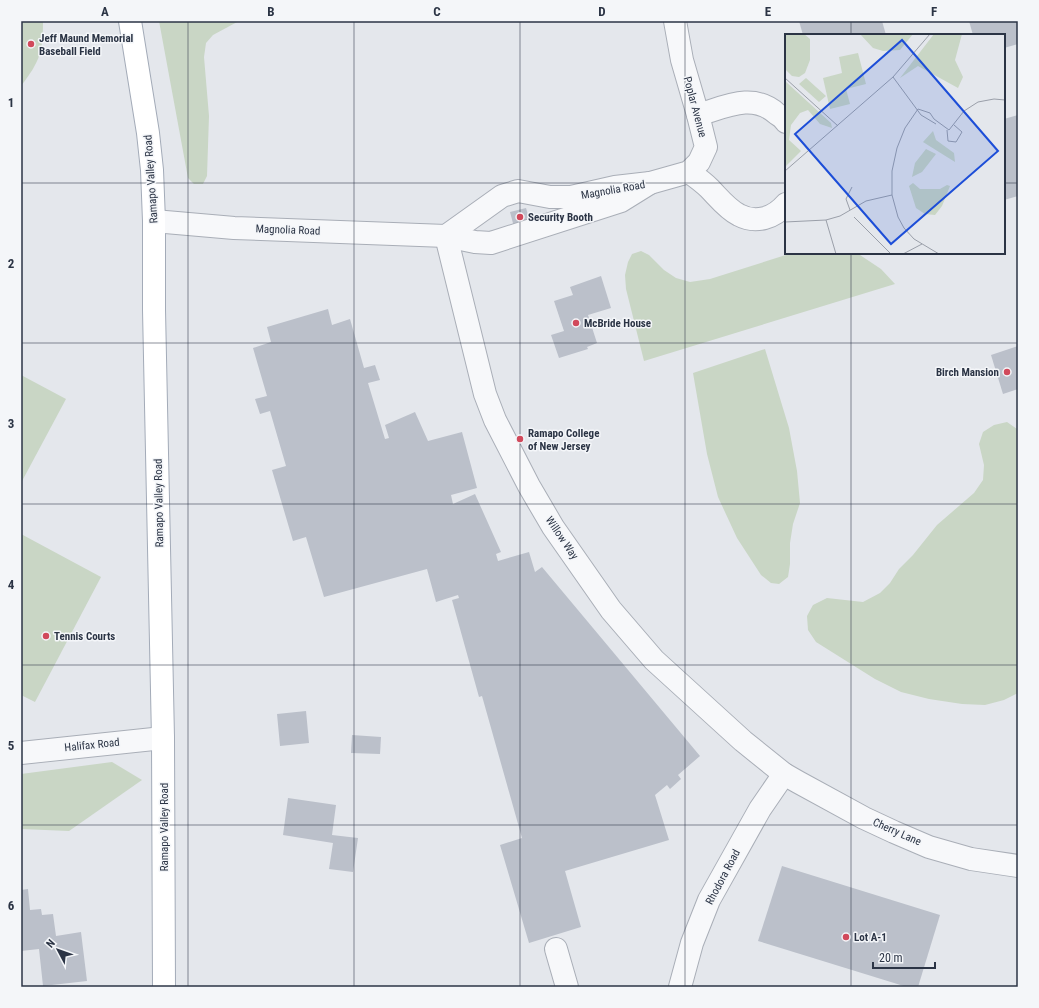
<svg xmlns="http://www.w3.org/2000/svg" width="1039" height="1008" font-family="'Roboto Condensed',sans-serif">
	<rect width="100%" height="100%" fill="#e4e7ec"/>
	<!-- green -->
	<g fill="#c9d6c5">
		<path d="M21 21H43C43 52 40 61 21 86Z"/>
		<path d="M159 21H239L213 35 206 43 204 57 209 116 207 176 203 184H194L188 178Z"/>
		<path d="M641 251 649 255 664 270 676 278 690 282 710 279 792 253H857L881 269 895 284 644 361 626 289 625 275 628 262 632 254Z"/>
		<path d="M765 349 789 428 797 471 800 503 793 524 790 543V564L788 577 779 584 771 583 761 575 737 538 718 497 707 454 693 373Z"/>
		<path d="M21 375 66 399 21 483Z"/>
		<path d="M1007 422 1017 429 1018 432V693L1004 700 985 705 962 704 929 699 901 692 875 679 816 642 808 630 807 616 813 605 827 598 863 602 880 593 890 583 899 569 913 555 937 525 974 493 983 480 984 465 979 444 983 432 994 425Z"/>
		<path d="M21 534 101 577 35 702 21 695Z"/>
		<path d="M112 762 142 780 69 831 21 829V774Z"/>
	</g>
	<!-- building -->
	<g fill="#bbc0ca">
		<path d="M799 21H882L886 35H803Z"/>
		<path d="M969 21H1018V44L1004 48V35H973Z"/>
		<path d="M1018 115V196L1004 200V119Z"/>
		<path d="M526 208 530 222 514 227 510 212Z"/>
		<path d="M601 276 611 308 588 315 597 343 587 347 588 349 559 358 551 335 564 331 554 301 573 295 570 287Z"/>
		<path d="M328 309 332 325 350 319 364 368 375 365 380 380 368 383 385 439 389 438 385 425 415 412 428 441 462 432 477 488 451 495 453 504 475 494 501 552 496 554 498 561 529 552 535 572 542 567 700 756 678 775 681 779 670 789 667 785 655 795 669 840 565 871 581 927 529 943 500 845 522 838 482 696 479 697 452 600 459 598 458 595 436 602 427 569 324 597 306 537 293 541 272 470 286 466 270 411 260 414 255 399 267 396 253 348 271 342 267 327Z"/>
		<path d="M1018 346V389L1003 394 991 355Z"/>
		<path d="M306 711 309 743 280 746 277 714Z"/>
		<path d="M352 735 381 737 380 754 351 753Z"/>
		<path d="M288 798 336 805 332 835 358 838 353 872 329 869 333 843 283 835Z"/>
		<path d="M782 866 940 915 918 987H907L758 941Z"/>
		<path d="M28 889 30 910 41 909 42 915 53 914 56 936 81 932 87 981 43 986 39 949 21 951V890Z"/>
	</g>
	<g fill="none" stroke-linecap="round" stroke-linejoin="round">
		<defs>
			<g id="minor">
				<path d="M698 115C725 107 753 92 777 114 781 116 784 119 786 122"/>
				<path d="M689 172C696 177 703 182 709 188 718 197 727 209 739 215 756 224 774 218 786 204"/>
				<path d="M154 221 234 228 446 236 475 242 491 243 621 201 650 183"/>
				<path d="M446 236 485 394 495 420 529 486 553 527 611 610 654 660 743 741 784 774 798 782 864 818 894 832 929 847 971 859 1018 866"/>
				<path d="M446 236 502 196 518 191 550 197H571L615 187 650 183 689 172 699 162 706 147 698 115 682 60 675 21"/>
				<path d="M21 753 163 738"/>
				<path d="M556 949 567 987"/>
				<path d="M680 987 692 943 709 900 760 809 784 774"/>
			</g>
			<path id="major" d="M130 21 148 133 152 170 154 221V310L163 738 164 987"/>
		</defs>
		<!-- minor casing -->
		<use href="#minor" stroke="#a9aeb7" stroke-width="24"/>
		<!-- major casing -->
		<use href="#major" stroke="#a3abb8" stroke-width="24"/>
		<!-- minor -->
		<use href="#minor" stroke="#f7f8fa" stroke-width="22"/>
		<!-- major -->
		<use href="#major" stroke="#fff" stroke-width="22"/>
	</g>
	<!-- grid -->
	<path fill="none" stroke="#2b3445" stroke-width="1" stroke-opacity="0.55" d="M188 21V987M354 21V987M520 21V987M685 21V987M851 21V35M21 183H786M1004 183H1018M851 253V987M21 343H1018M21 504H1018M21 665H1018M21 825H1018"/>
	<!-- markers -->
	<g fill="#d1495b" stroke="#f4f6f9" stroke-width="1.5">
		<circle cx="31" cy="44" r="4"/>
		<circle cx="520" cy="217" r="4"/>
		<circle cx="576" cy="323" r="4"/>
		<circle cx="1007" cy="372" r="4"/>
		<circle cx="520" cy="439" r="4"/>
		<circle cx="46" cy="636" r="4"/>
		<circle cx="846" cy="937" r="4"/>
	</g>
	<g text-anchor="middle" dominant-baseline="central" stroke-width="3" stroke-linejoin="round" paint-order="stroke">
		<!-- poi labels -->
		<g font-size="11" font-weight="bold" fill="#2b3445" stroke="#f4f6f9" text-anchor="start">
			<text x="39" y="38">Jeff Maund Memorial<tspan x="39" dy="13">Baseball Field</tspan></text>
			<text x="528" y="217">Security Booth</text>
			<text x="584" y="323">McBride House</text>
			<text x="999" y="372" text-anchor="end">Birch Mansion</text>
			<text x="528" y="433">Ramapo College<tspan x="528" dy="13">of New Jersey</tspan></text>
			<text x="54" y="636">Tennis Courts</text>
			<text x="854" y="937">Lot A-1</text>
		</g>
		<!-- street labels -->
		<g font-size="11" fill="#2b3445" stroke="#f4f6f9">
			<text transform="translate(695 107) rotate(75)">Poplar Avenue</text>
			<text transform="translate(151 179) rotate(-94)">Ramapo Valley Road</text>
			<text transform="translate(613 190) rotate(-10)">Magnolia Road</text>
			<text transform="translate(288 230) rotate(2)">Magnolia Road</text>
			<text transform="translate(159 503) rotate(-91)">Ramapo Valley Road</text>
			<text transform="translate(562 538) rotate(56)">Willow Way</text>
			<text transform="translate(92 745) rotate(-6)">Halifax Road</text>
			<text transform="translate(164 827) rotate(-90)">Ramapo Valley Road</text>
			<text transform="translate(897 832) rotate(24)">Cherry Lane</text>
			<text transform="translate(723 877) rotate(-62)">Rhodora Road</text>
		</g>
	</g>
	<!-- overview -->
	<g transform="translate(785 34)">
		<rect width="220" height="220" fill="#e4e7ec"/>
		<path d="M0 0H19L25 5V26L20 39 14 43 7 42 0 35ZM75 0H128L115 16 98 17 88 14ZM149 0H177L170 26 178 43 173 54 133 32 115 44ZM73 19 81 50 61 55 65 70 45 75 38 44 57 39 54 23ZM21 44 41 62 34 68 14 50ZM0 47 46 89 47 94 35 90 23 76 15 79 6 91 4 106 16 117 0 133ZM148 97 151 106 169 119 170 128 138 108ZM141 115 151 120 137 138 127 143 130 129ZM128 149 135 155H155L162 151 165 152 157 172 150 181 140 180 131 174 124 152Z" fill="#c9d6c5"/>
		<path fill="none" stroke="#9a9fa9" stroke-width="1" d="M108 43 136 81 151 90M0 44 53 92M133 75 120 94 112 114 107 137V161L113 183 119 194 129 205 154 220M133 75 145 79 149 85 164 96 179 77 193 68 209 65 220 66M162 96 163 107 171 108 177 98 169 91M0 137 108 43 145 0M65 176 61 165 67 153M69 183 106 220M41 186 51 220M0 188 41 186 55 182 81 167 107 161M118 220 137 210"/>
		<path fill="#1d4ed8" fill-opacity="0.15" stroke="#1d4ed8" stroke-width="2" d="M117 6 213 117 106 210 10 100Z"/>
		<rect width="220" height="220" fill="none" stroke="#2b3445" stroke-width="2"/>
	</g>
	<!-- border -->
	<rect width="1039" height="1008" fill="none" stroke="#f4f6f9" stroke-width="44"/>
	<!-- north arrow -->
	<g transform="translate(58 950) rotate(311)" stroke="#f4f6f9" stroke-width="3" paint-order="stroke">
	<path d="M0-3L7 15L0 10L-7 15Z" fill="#2b3445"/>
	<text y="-6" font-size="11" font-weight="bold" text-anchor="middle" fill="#2b3445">N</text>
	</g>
	<!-- scale -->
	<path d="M873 962v6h62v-6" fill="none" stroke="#2b3445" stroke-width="2"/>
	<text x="879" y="962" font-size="12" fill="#2b3445" stroke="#f4f6f9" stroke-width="3" paint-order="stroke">20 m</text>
	<rect x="22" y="22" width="995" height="964" fill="none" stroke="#2b3445" stroke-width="1.5"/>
	<g font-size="13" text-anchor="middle" font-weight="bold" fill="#2b3445">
		<text x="105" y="16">A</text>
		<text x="271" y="16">B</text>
		<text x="437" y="16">C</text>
		<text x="602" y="16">D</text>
		<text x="768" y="16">E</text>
		<text x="934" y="16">F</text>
		<text x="11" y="107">1</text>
		<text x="11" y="268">2</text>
		<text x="11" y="428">3</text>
		<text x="11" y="589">4</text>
		<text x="11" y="750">5</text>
		<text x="11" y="910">6</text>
	</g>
</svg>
